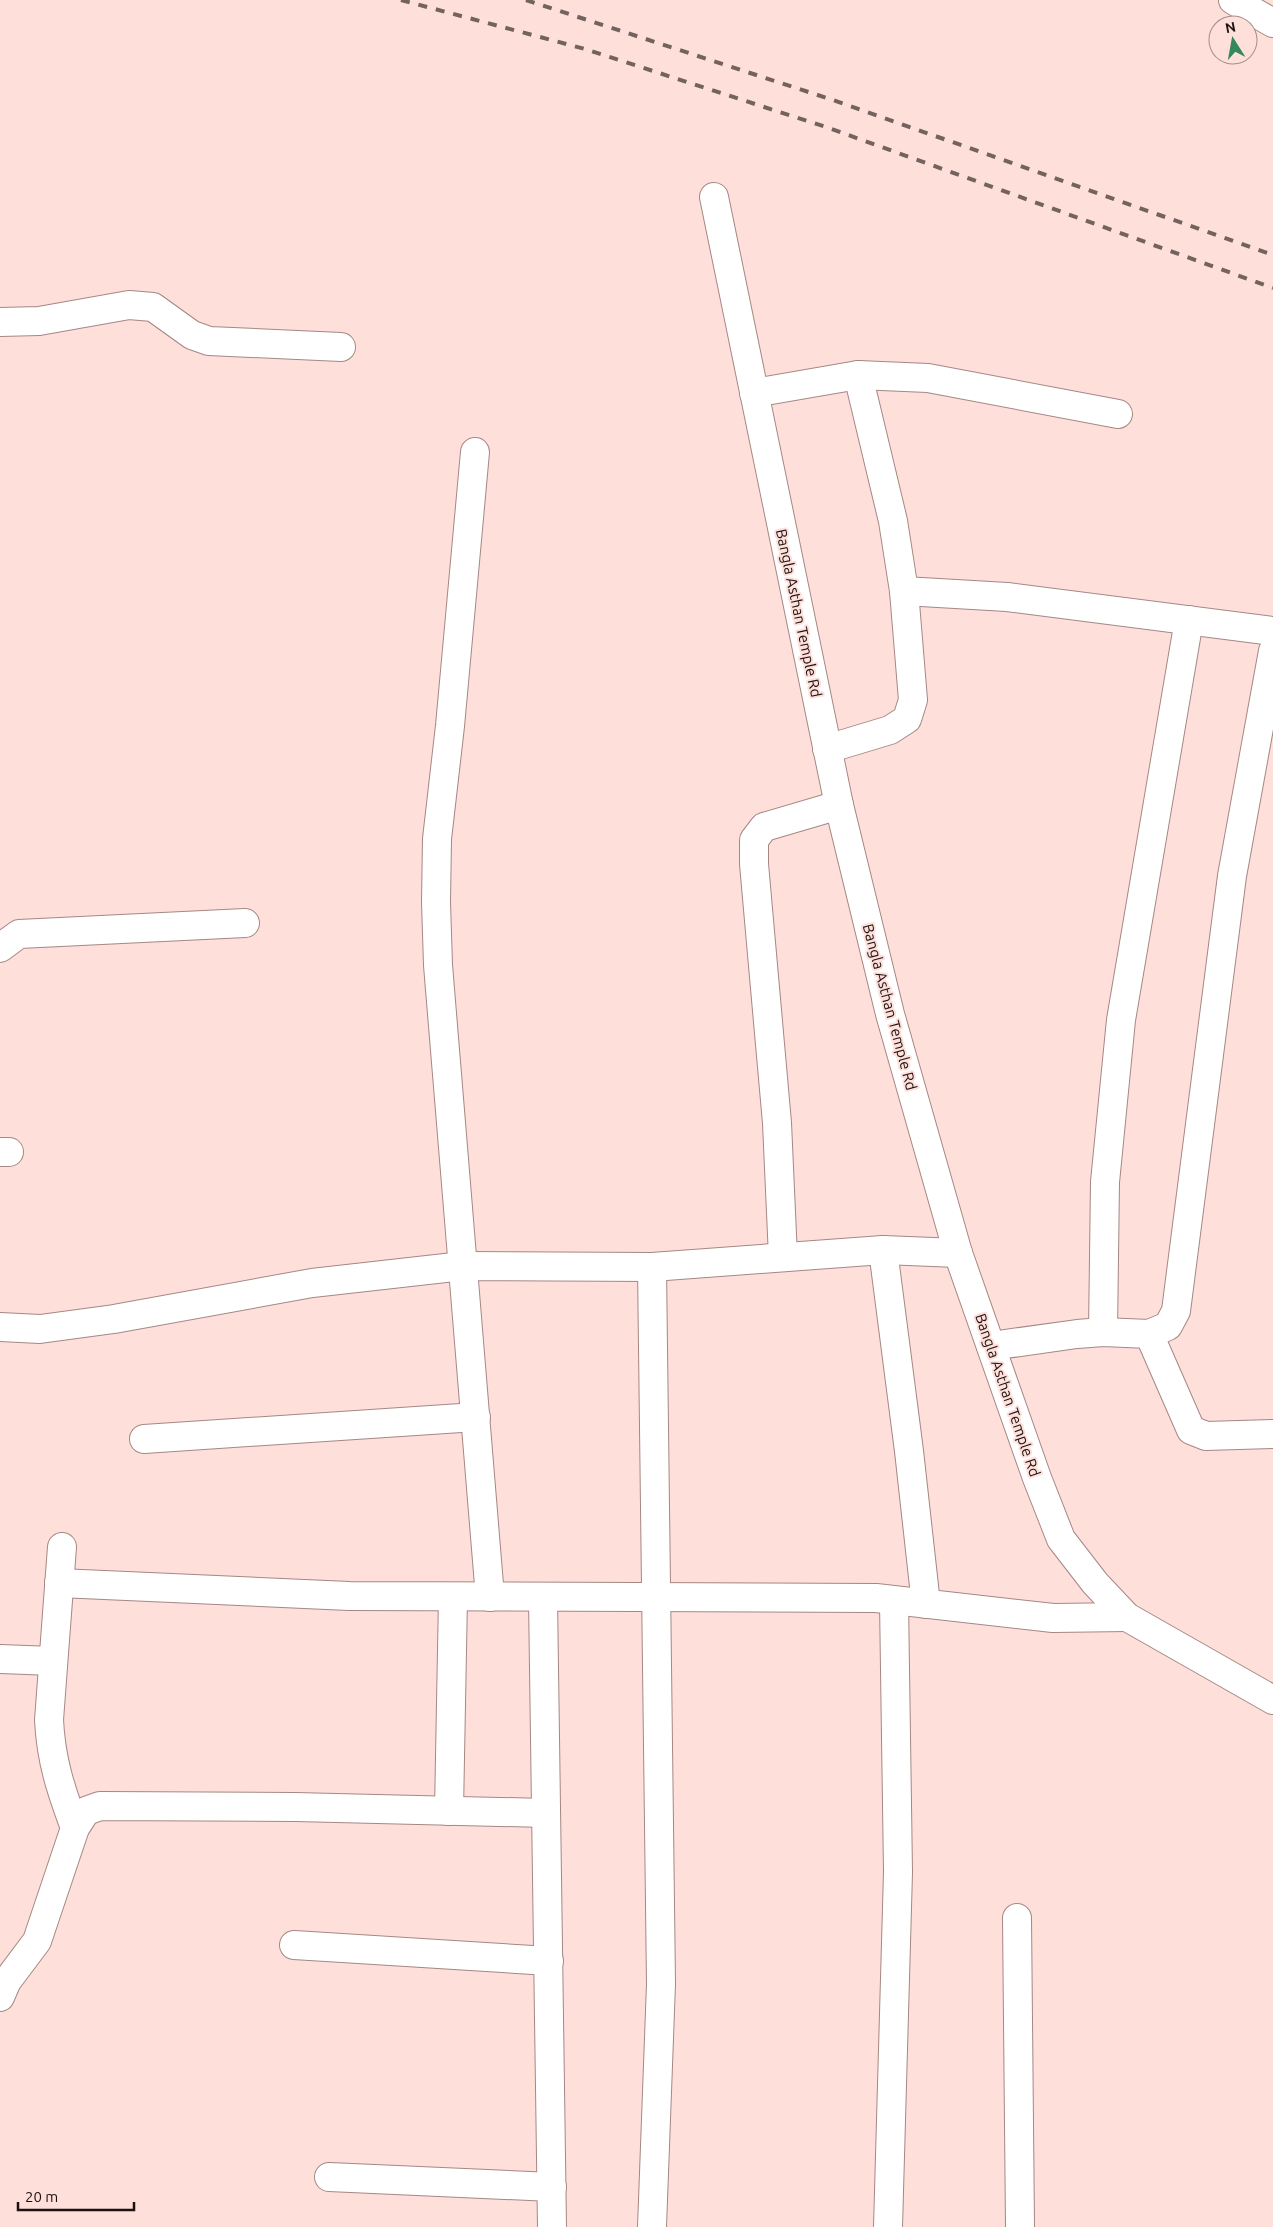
<svg xmlns="http://www.w3.org/2000/svg" width="1273" height="2227" font-family="Ubuntu,sans-serif">
	<rect width="100%" height="100%" fill="#fedfda"/>
	<g fill="none" stroke-linecap="round" stroke-linejoin="round">
		<defs>
			<g id="street">
				<path d="M1233 0 1273 23"/>
				<path d="M714 197 839 805 890 1014 958 1253 1037 1478 1061 1539 1095 1583 1127 1617 1273 1700"/>
				<path d="M0 322 39 321 129 305 153 307 192 335 209 341 341 347"/>
				<path d="M754 393 858 375 928 378 1118 414"/>
				<path d="M475 452 450 726 437 839 436 902 438 965 490 1597"/>
				<path d="M904 591 1007 597 1273 631"/>
				<path d="M827 749 890 730 907 719 913 700 904 591 893 521 858 375"/>
				<path d="M0 948 19 934 245 923"/>
				<path d="M0 1152H9"/>
				<path d="M883 1250 909 1451 926 1604"/>
				<path d="M783 1257 777 1123 754 864V840L764 827 839 805"/>
				<path d="M652 1267 661 1984 652 2227"/>
				<path d="M0 1327 40 1329 114 1319 312 1283 463 1266 652 1267 883 1250 958 1253"/>
				<path d="M1103 1332 1105 1182 1121 1020 1189 620"/>
				<path d="M1149 1334 1191 1430 1206 1436 1273 1434"/>
				<path d="M991 1346 1077 1334 1103 1332 1149 1334 1168 1326 1176 1311 1232 876 1273 651"/>
				<path d="M144 1439 476 1417"/>
				<path d="M62 1547 49 1720C51 1761 61 1790 75 1828"/>
				<path d="M59 1583 349 1596 876 1598 1053 1618 1127 1617"/>
				<path d="M543 1598 552 2227"/>
				<path d="M0 1659 53 1661"/>
				<path d="M449 1811 453 1597"/>
				<path d="M1017 1918 1020 2227"/>
				<path d="M294 1945 549 1961"/>
				<path d="M0 1997 7 1981 37 1941 75 1828 86 1811 100 1806 295 1807 546 1813"/>
				<path d="M329 2177 552 2187"/>
				<path d="M888 2227 898 1872 894 1601"/>
			</g>
		</defs>
		<!-- street casing -->
		<use href="#street" stroke="#a48884" stroke-width="30"/>
		<!-- street -->
		<use href="#street" stroke="#fff" stroke-width="28"/>
		<!-- rail -->
		<g stroke="#74625f" stroke-width="4" stroke-dasharray="9 9" stroke-linecap="butt">
			<path d="M401 0 585 49 826 127 1273 288"/>
			<path d="M526 0 833 100 1273 255"/>
		</g>
	</g>
	<g text-anchor="middle" dominant-baseline="central" stroke-width="4" stroke-linejoin="round" paint-order="stroke">
		<!-- street labels -->
		<g font-size="15" fill="#1c1210" stroke="#fedfda">
			<text transform="translate(799 613) rotate(78)">Bangla Asthan Temple Rd</text>
			<text transform="translate(890 1007) rotate(75)">Bangla Asthan Temple Rd</text>
			<text transform="translate(1008 1395) rotate(71)">Bangla Asthan Temple Rd</text>
		</g>
	</g>
	<!-- north arrow -->
	<g transform="translate(1233 40) rotate(349)"><circle r="24" fill="#fedfda" stroke="#a48d89"/>
	<path d="M0-4L9 19L0 12L-9 19Z" fill="#34895c"/>
	<text y="-8" font-size="14" font-weight="bold" text-anchor="middle" fill="#1c1210">N</text>
	</g>
	<!-- scale -->
	<path d="M18 2202v8h116v-8" fill="none" stroke="#1c1210" stroke-width="2.5"/>
	<text x="25" y="2202" font-size="15" fill="#1c1210" stroke="#fedfda" stroke-width="4" paint-order="stroke">20 m</text>
</svg>
